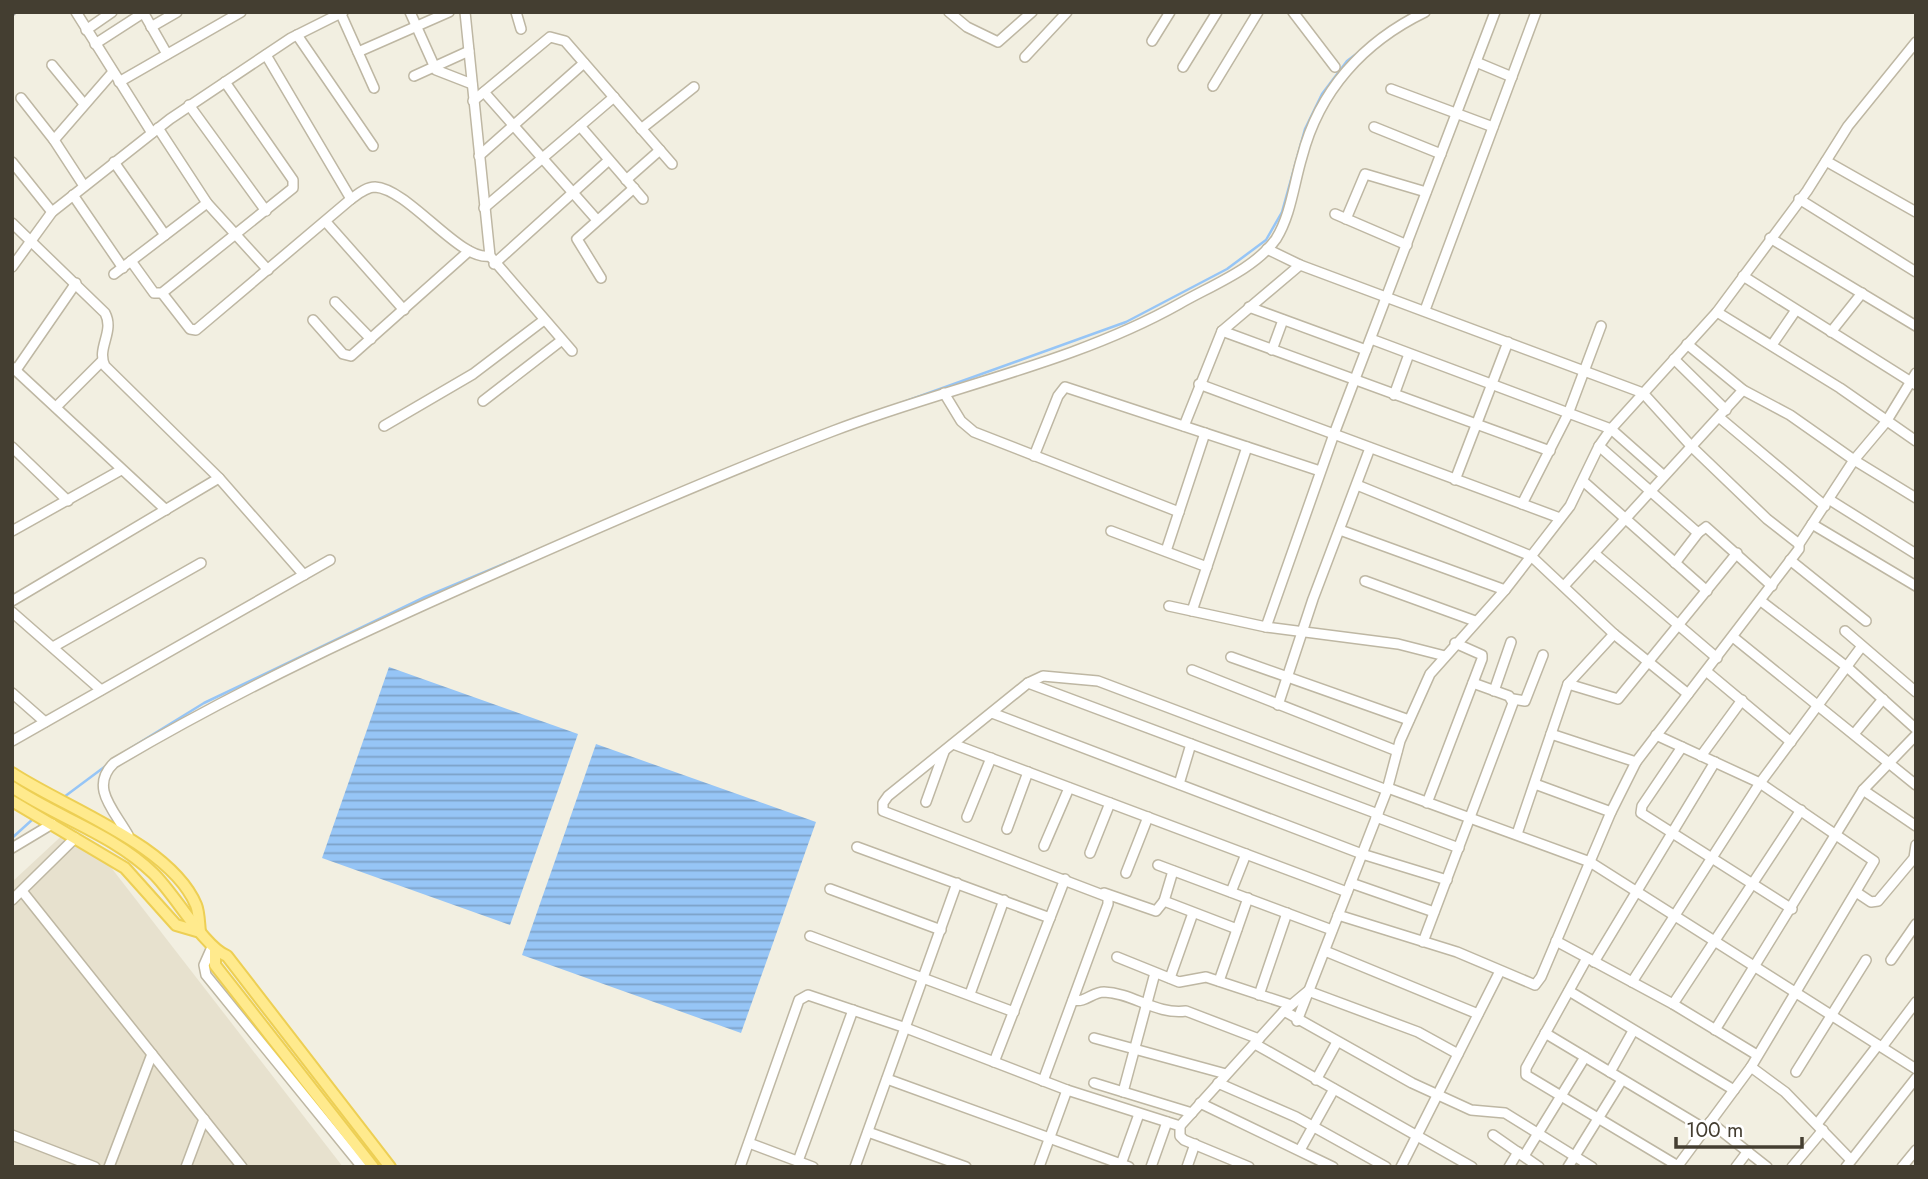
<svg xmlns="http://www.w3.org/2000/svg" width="1928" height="1179" font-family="Jost,sans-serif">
	<defs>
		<pattern id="water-rules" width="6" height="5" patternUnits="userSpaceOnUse" patternTransform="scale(1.75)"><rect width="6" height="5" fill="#96c5f6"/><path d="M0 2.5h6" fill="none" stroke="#7ca1c8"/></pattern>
	</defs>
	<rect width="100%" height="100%" fill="#f2efe1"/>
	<!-- residential -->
	<path fill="#e7e1ce" d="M69 829 96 848 343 1167H12V882Z"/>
	<!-- water -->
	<g fill="url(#water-rules)">
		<path d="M389 667 578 734 510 925 322 858Z"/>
		<path d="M596 744 816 822 741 1033 522 955Z"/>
	</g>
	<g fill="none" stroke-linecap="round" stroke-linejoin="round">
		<!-- stream -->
		<g stroke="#96c5f6" stroke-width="2.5">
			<path d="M1384 32 1414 12"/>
			<path d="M795 441 1126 322 1227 269 1266 240 1282 212 1305 129 1322 94 1347 61 1359 52"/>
			<path d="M126 751 204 703 425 597 554 543"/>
			<path d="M64 797 107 765"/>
			<path d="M12 838 33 819"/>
		</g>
		<defs>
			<g id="minor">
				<path d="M76 12 152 133"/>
				<path d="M143 12 167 54"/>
				<path d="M340 12 374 88"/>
				<path d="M410 12 436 70 472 84"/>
				<path d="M465 12 490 256 572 351"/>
				<path d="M516 12 521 29"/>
				<path d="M949 12 967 27 998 42 1032 12"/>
				<path d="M1293 12 1335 67"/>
				<path d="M151 27 177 12"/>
				<path d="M86 30 112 12"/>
				<path d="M297 35 373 146"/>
				<path d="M1152 41 1170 12"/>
				<path d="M95 44 143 13"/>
				<path d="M358 52 449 12"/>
				<path d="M266 55 351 199"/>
				<path d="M1025 57 1067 12"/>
				<path d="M1476 62 1512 77"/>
				<path d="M52 65 84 104"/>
				<path d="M1183 67 1217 12"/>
				<path d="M414 76 469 51"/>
				<path d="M119 82 241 12"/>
				<path d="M1213 86 1258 12"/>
				<path d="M1391 89 1493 127"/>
				<path d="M484 92 597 220"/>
				<path d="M21 98 54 140"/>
				<path d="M473 101 550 37 565 41 672 164"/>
				<path d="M189 105 266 211"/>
				<path d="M580 126 643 199"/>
				<path d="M1374 127 1441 154"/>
				<path d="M158 128 207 203 268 270"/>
				<path d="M641 129 694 87"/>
				<path d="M479 156 584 63"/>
				<path d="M1826 161 1916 212"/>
				<path d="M12 162 52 212"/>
				<path d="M114 162 165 235"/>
				<path d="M626 180 660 150"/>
				<path d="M84 186 54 140 113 72"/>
				<path d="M73 195 123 268"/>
				<path d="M1799 199 1916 272"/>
				<path d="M484 208 614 97"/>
				<path d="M1335 214 1407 245"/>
				<path d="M1346 219 1365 174 1426 192"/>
				<path d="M326 222 404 310"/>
				<path d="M12 223 105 313C115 332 96 348 105 366L219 478 304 575"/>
				<path d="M1770 238 1916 326"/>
				<path d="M1267 249 1300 265 1643 393 1692 447 1767 519 1799 544"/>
				<path d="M131 261 154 293H162L293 188V180L225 82"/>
				<path d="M494 264 609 160"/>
				<path d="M12 267 52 212 170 119 291 38 343 12"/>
				<path d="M114 274 207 203"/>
				<path d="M1743 276 1916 385"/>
				<path d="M601 278 577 239 634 188"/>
				<path d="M162 293 190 329 196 330 351 199C358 194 366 187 375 187 409 189 460 262 490 256"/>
				<path d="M335 302 371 339"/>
				<path d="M1249 307 1366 350"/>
				<path d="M1425 310 1536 12"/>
				<path d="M1717 312 1840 388 1916 441"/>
				<path d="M313 320 343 354 351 356 469 251"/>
				<path d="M1222 331 1550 451"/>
				<path d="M1831 332 1862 293"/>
				<path d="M1371 339 1611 429 1663 475"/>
				<path d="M1687 344 1743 390 1790 415 1854 460 1886 422 1916 373"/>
				<path d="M1772 345 1796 310"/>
				<path d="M1272 350 1283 320"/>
				<path d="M1674 359 1726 410"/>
				<path d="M12 367 166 510"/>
				<path d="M16 370 76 283"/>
				<path d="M1199 384 1560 518"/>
				<path d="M944 393 961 421 974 432 1179 512"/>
				<path d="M1394 395 1409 354"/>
				<path d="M483 401 562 340"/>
				<path d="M56 407 102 361"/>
				<path d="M1720 418 1825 506"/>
				<path d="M384 426 473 374 544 320"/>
				<path d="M1184 426 1222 331 1300 265"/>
				<path d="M1599 446 1698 533 1706 527 1772 586"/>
				<path d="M12 447 68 501"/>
				<path d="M1034 456 1058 396 1065 387 1320 471"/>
				<path d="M1455 480 1508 342"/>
				<path d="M1583 481 1707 591"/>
				<path d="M1357 485 1531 556 1614 634 1688 694"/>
				<path d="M1830 500 1916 554"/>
				<path d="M1522 504 1568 414 1601 326"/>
				<path d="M1812 524 1916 586"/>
				<path d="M1340 530 1505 590"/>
				<path d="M12 531 121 470"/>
				<path d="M1111 531 1207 567"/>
				<path d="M1166 551 1205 433"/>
				<path d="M1594 553 1717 658"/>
				<path d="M1790 560 1866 621"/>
				<path d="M1675 563 1698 533"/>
				<path d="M1365 581 1475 621"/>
				<path d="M1564 586 1743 390"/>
				<path d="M12 601 219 478"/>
				<path d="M1761 601 1847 667 1916 729"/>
				<path d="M1169 606 1266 627 1398 644 1445 656"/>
				<path d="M1192 611 1247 447"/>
				<path d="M12 612 101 690"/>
				<path d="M1266 627 1334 434 1495 12"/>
				<path d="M1845 631 1916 692"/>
				<path d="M1733 637 1916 785"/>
				<path d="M53 647 201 563"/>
				<path d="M1231 657 1409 720"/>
				<path d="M1192 670 1397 751"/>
				<path d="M1706 671 1791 742"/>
				<path d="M1028 683 1378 814"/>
				<path d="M1568 684 1618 699 1737 553"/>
				<path d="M1494 691 1511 642"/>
				<path d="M12 693 45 722"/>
				<path d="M1513 699 1525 701 1543 655"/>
				<path d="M1278 705 1313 599 1370 448"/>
				<path d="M992 713 1362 854 1447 880"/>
				<path d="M1551 734 1636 762"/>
				<path d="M1854 734 1883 699"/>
				<path d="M1656 735 1760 783 1874 861 1751 1067 1677 1167"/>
				<path d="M12 741 330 560"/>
				<path d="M953 744 1347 892"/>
				<path d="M1682 747 1642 806 1641 813 1792 909"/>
				<path d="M1701 756 1742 700"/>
				<path d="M1179 784 1191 744"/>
				<path d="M1535 784 1611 812"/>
				<path d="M1388 788 1590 862 1916 1069"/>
				<path d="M1863 790 1916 826"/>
				<path d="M926 802 944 752"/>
				<path d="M1427 803 1482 659V655L1455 643"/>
				<path d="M967 817 991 758"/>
				<path d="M1376 817 1459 848"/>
				<path d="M1007 829 1028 772"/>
				<path d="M1517 834 1568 684 1614 634"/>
				<path d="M128 835C114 810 89 787 114 763 240 688 373 627 507 568 615 520 723 473 833 431 947 387 1072 364 1179 304 1210 286 1255 269 1276 239 1291 215 1294 183 1302 157 1319 91 1363 42 1425 12"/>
				<path d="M1044 846 1069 788"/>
				<path d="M857 847 1050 918"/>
				<path d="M12 848 52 824"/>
				<path d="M1090 853 1110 803"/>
				<path d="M1158 865 1332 930"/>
				<path d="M1173 871 1164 901 1237 929"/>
				<path d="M1126 873 1148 817"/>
				<path d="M1351 883 1434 912"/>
				<path d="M830 889 941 930"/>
				<path d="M22 891 242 1167"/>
				<path d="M1231 892 1246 854"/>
				<path d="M1856 892 1871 902 1878 901 1914 858 1916 845"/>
				<path d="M1104 893 1156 911 1164 901"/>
				<path d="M12 900 75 838"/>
				<path d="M1338 915 1457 952 1535 985 1541 977 1611 812 1636 762 1799 549V544L1854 460 1916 498"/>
				<path d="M810 936 1014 1012"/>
				<path d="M1556 941 1673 1004 1757 1055"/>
				<path d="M1423 942 1513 703 1509 696 1473 683"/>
				<path d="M212 947 204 965 206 975 362 1167"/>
				<path d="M1325 951 1478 1014"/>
				<path d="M1117 957 1179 982 1206 977 1291 1005"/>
				<path d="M1587 958 1526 1068V1075L1678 1166"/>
				<path d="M1891 960 1916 924"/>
				<path d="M1594 962 1715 762"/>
				<path d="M1170 978 1193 913"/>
				<path d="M1219 981 1248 898"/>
				<path d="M1632 982 1760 783 1862 646"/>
				<path d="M1569 991 1734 1090"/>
				<path d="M970 994 1004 900"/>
				<path d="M1259 995 1287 913"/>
				<path d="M1073 1000C1086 1003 1092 992 1104 992 1133 993 1156 1015 1186 1011L1259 1039"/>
				<path d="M1673 1004 1801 810"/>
				<path d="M1284 1011 1412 1083 1471 1110 1505 1113 1592 1167"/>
				<path d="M1297 1021 1387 790 1400 741 1430 674 1505 590 1570 506 1599 446 1611 429 1717 312 1807 191 1848 126 1916 42"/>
				<path d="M1715 1030 1863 790 1916 735"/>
				<path d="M1545 1033 1705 1129"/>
				<path d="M1094 1038 1226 1074"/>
				<path d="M1255 1044 1472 1167"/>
				<path d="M1882 1047 1916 1002"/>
				<path d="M994 1062 1065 879"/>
				<path d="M1751 1067 1785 1092 1851 1160"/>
				<path d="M1610 1072 1633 1031"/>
				<path d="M1796 1072 1866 960"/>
				<path d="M887 1079 1129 1167"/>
				<path d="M1316 1080 1337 1042"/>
				<path d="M1043 1081 1108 904V897L883 811V803L888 796 1028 683 1043 676 1098 681 1387 790"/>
				<path d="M1094 1083 1192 1113"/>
				<path d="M1218 1083 1296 1117 1386 1167"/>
				<path d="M1123 1092 1155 973"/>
				<path d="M1200 1103 1333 1167"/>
				<path d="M1710 1122 1767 1167"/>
				<path d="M1817 1124 1878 1045"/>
				<path d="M1180 1126 1284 1011 1308 991 1418 1032 1458 1054"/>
				<path d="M868 1132 966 1167"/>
				<path d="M12 1135 95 1167"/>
				<path d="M1493 1135 1539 1167"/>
				<path d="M749 1143 813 1167"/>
				<path d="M1300 1150 1334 1089"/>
				<path d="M1524 1156 1585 1057"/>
				<path d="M798 1161 853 1010"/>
				<path d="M109 1167 152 1054"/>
				<path d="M186 1167 204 1119"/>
				<path d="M740 1167 799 1000 808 995 906 1028 1067 1090 1180 1126V1136L1184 1140 1249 1167"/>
				<path d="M855 1167 957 883"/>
				<path d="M1039 1167 1067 1090"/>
				<path d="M1120 1167 1139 1114"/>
				<path d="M1151 1167 1167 1122"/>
				<path d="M1187 1167 1195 1144"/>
				<path d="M1401 1167 1500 971"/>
				<path d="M1509 1167 1518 1152"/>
				<path d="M1568 1167 1622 1080"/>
				<path d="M1736 1167 1748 1151"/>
				<path d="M1792 1167 1823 1130"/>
				<path d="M1846 1167 1916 1078"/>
				<path d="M1902 1167 1916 1150"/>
			</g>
			<g id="major">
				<path d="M12 773C65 808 171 845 196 905 199 912 199 924 200 932L176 925 125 868 12 801"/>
				<path d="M12 787C58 818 113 834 153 873 175 894 204 947 227 956L390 1167"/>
				<path d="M215 951V965L373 1167"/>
			</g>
		</defs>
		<!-- minor casing -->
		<use href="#minor" stroke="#beb7a3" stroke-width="12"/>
		<!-- major casing -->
		<use href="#major" stroke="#edcf54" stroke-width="14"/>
		<!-- minor -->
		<use href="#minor" stroke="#fff" stroke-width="9"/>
		<!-- major -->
		<use href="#major" stroke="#ffea8d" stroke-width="10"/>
		<!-- rail -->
		<path stroke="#929292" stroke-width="2.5" stroke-dasharray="9 9" stroke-linecap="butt" d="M12 16 16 12"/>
	</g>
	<!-- border -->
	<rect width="1928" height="1179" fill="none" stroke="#443e31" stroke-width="28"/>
	<!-- scale -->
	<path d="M1676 1137v10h126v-10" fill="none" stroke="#443e31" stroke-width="3.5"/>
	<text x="1686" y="1137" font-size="21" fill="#443e31" stroke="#ffffff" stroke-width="5" paint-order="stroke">100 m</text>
</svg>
